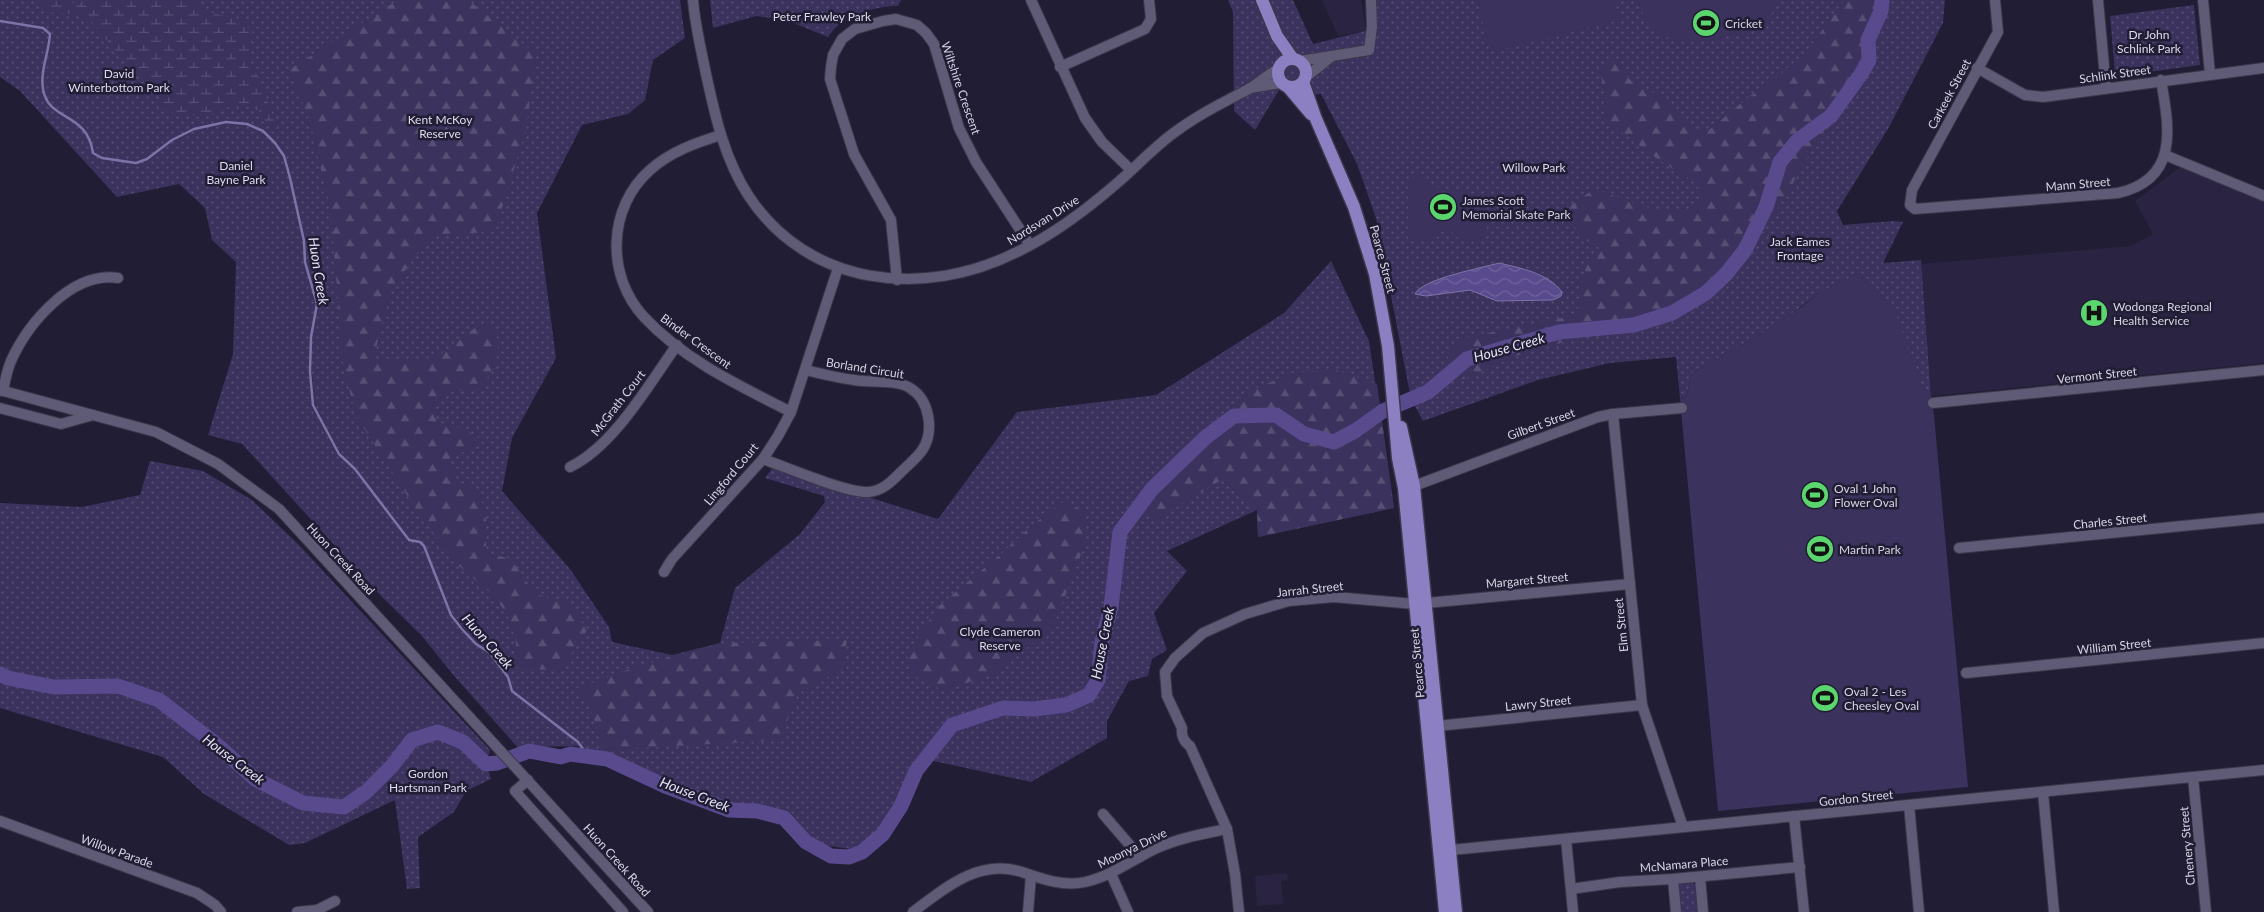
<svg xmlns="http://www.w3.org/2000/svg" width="2264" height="912" font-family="Lato,sans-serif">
	<defs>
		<pattern id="grass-dots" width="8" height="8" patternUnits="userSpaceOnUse" patternTransform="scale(1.25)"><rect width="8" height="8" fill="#3b325d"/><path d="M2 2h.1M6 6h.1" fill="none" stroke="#574f74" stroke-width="1.8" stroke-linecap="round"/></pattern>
		<pattern id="forest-firs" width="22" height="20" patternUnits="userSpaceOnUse" patternTransform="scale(1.25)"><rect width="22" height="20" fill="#3b325d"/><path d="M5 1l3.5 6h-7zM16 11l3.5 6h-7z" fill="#574f74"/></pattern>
		<pattern id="wetland-marsh" width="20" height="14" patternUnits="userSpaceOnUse" patternTransform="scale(1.25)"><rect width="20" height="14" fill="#3b325d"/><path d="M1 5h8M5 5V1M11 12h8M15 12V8" fill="none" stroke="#574f74"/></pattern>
		<pattern id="water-waves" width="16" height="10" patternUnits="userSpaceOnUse" patternTransform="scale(1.25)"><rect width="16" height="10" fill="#584a8d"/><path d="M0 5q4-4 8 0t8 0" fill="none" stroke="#6f639d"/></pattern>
	</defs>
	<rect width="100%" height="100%" fill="#211d34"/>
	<!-- built -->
	<g fill="#2a2442">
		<path d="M1322 0H1361L1366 31 1338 36Z"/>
		<path d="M2183 165 2264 201V363L1931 396 1921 264 2131 246 2153 234 2135 201Z"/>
		<path d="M1287 873 1288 880 1281 881 1283 904 1257 906 1255 876Z"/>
	</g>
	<!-- grass -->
	<g fill="url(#grass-dots)" fill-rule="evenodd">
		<path d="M0 0H680L685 38 653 60 645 100 628 114 582 125 537 213 556 358 512 438 502 491 570 569 609 627 612 642 672 655 720 643 735 588 800 534 825 502 824 496 765 478 773 467 938 519 1017 412 1156 395 1284 313 1331 261 1369 341 1394 508 1258 537 1257 510 1167 551 1187 571 1154 613 1167 650 1152 659 1148 676 1129 681 1107 721V738L1031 782 929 760 904 790 889 818 868 845 858 850 815 844 780 821 685 790 650 773 578 746 531 747 521 751 455 677 422 636 381 596 242 444 208 435 233 354 236 262 212 240 205 208 179 184 117 197 20 91 0 77ZM311 360 314 404 340 453 355 469 339 454 313 405ZM430 561 452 614 468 633 466 634 451 615Z"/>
		<path d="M710 0H901L898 6C874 6 841 16 828 37L786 20 756 16 713 28Z"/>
		<path d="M1228 0H1293L1313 44 1373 29 1369 0H1945L1943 23 1888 129 1837 211 1843 225 1893 221 1903 222 1883 263 1921 260 1931 396 1925 395 1818 293C1780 326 1735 349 1692 373L1686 398 1680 399 1676 357 1610 363 1538 380 1423 421 1411 399 1376 218 1357 164 1321 94 1289 96 1279 90 1255 130 1234 111 1233 12Z"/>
		<path d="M2194 5 2200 65 2119 76 2115 73 2110 16Z"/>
		<path d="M150 461 203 471 252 500 298 544 490 750 486 764 491 779 466 791 454 812 418 837 420 888 407 889 395 800 305 843 289 845 204 794 163 757 0 708V503L82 507 140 495Z"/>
		<path d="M1691 882 1697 886 1701 912H1678L1677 889 1681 883Z"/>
	</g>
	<!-- forest -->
	<g fill="url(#forest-firs)">
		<path d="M398 0H468L536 54 526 130 495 231 430 237 392 288 373 359C395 362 421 363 442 353 464 342 468 323 495 324 501 354 498 363 481 388L445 392 435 409 437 422C452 426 473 429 482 442L447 460 458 482 478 490 486 514V553L511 559 535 594 570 604 587 630 561 670 517 669 516 642 507 614 493 595 459 566 421 517 356 416 343 365 331 211 308 116 289 70Z"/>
		<path d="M1844 0H1890L1865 83 1823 132 1770 221 1723 292 1640 331 1585 336 1521 354 1459 381 1447 360 1453 347 1464 338 1577 315C1580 288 1581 269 1599 248L1581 237 1569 221 1570 206 1594 189 1652 209H1691L1704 199 1696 183 1659 160 1606 120 1607 95 1599 71 1608 60 1616 64 1633 83 1669 100 1695 132 1709 130 1750 96 1766 87 1807 51Z"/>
		<path d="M1336 370 1377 384 1394 508 1258 537 1257 510 1226 477 1155 520 1136 493 1247 392 1292 373Z"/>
		<path d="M1063 502 1085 512 1086 541 1056 620 1034 642 997 672 944 691 912 675 907 654 939 606 1001 554 1031 526Z"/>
		<path d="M847 640 842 670 796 694 781 740 604 750 589 704 575 689 630 669 720 643Z"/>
	</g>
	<!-- wetland -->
	<path fill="url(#wetland-marsh)" d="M41 0H64L78 4 90 0H190L209 12 243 21 254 35 249 50 250 61 264 90 277 128 272 130 259 111 248 107 230 106 217 112 201 116 176 115 164 108 154 87 139 71 128 66 92 22 80 14 47 12 39 3Z"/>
	<!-- garden -->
	<g fill="#3b325d">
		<path d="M1477 0H1615L1620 20 1490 52Z"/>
		<path d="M1638 0H1779C1775 8 1769 20 1761 25 1752 31 1739 34 1728 36 1689 47 1650 46 1638 0Z"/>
		<path d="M1419 173 1426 176 1432 190 1438 187 1443 197 1455 190 1468 192 1479 213 1483 215 1487 222V234C1476 246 1459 242 1450 230L1440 231 1438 236 1431 241H1408V182L1411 176Z"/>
		<path d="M1858 274 1896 314 1925 394 1931 396 1934 415 1968 787 1718 811 1680 399 1686 398 1692 373 1759 335 1803 306 1818 293Z"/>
	</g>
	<!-- water -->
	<path fill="url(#water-waves)" stroke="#7e73a7" d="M1499 263C1520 268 1548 273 1562 292L1561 296 1553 300 1497 301 1470 290 1426 296 1415 294C1422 279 1481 268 1499 263Z"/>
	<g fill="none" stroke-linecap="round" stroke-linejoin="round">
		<!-- stream -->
		<path stroke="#7e73a7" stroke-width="2.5" d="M0 21 43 28 50 34C49 52 40 71 43 89 48 122 87 111 93 153L102 158 136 163 147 159 172 140 194 129 226 122 247 124 263 131 275 143 284 156 290 178 304 241 305 262 317 304 311 337 310 372 313 405 339 454 355 469 409 540 420 542 424 546 451 615 462 629 476 644 490 653 508 677 512 691 578 742 588 756"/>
		<!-- river -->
		<path stroke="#584a8d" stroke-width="15" d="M0 674 8 678 54 687 118 686 159 700 216 744 255 779 303 803 344 807 366 792 392 766 412 740 438 732 463 742 486 764 497 763 529 751 561 757 570 754 607 759 665 786 729 810 757 811 784 818 806 842 831 856 849 857 862 852 883 834 901 806 916 771 952 725 1003 708 1034 709 1066 705 1089 695 1098 680 1102 642 1111 607 1120 532 1152 489 1206 437 1234 416 1276 415 1304 434 1334 442 1355 431 1383 411 1428 392 1467 359 1559 332 1634 325 1672 313 1706 293 1726 274 1745 250 1766 207 1780 162 1797 141 1831 116 1861 74 1869 60 1868 40 1881 11 1882 0"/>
		<defs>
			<g id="minor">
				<path d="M693 0C695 25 701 49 706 74 715 115 724 158 748 195 808 287 924 299 1017 252 1053 235 1086 210 1116 184 1136 167 1154 147 1175 132 1198 115 1222 103 1247 90 1258 84 1267 75 1278 69"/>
				<path d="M1031 0 1085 118 1102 142 1131 170"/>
				<path d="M1995 0 1998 32 1912 190 1910 205 1915 209 2118 193C2180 179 2169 127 2161 80"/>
				<path d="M2098 0 2106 88"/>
				<path d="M2203 0 2210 74"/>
				<path d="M1300 61 1369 50 1372 27 1371 0"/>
				<path d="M1060 67 1145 29 1151 19 1149 0"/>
				<path d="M1977 68 2025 95 2043 97 2264 68"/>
				<path d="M1306 77 1332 56"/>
				<path d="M1250 88 1281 83"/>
				<path d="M721 135C695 143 670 152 650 170 607 208 606 276 644 317 684 360 740 386 791 412"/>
				<path d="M2165 155 2264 196"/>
				<path d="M897 280 891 220 854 154 830 79 831 67 833 55 842 39 855 29 883 21 896 19 917 25 926 33 934 44 959 128 976 162 1030 245"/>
				<path d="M0 390 156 432 218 464 279 509 648 912"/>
				<path d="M3 391C5 381 7 370 11 361 28 323 72 271 118 278"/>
				<path d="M1933 403 2264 370"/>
				<path d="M0 408 61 424 93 415"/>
				<path d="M1613 414 1642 705 1683 827"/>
				<path d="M763 459C786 467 846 493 868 492 883 491 892 481 902 471 909 464 918 457 923 449 934 431 930 400 910 388 895 379 871 383 854 380 838 378 822 374 806 370"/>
				<path d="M570 467C614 446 649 384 677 345"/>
				<path d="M1414 486 1598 417 1613 414 1682 408"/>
				<path d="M1959 548 2264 518"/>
				<path d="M664 572 672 559 763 459 778 436 791 412 838 268"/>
				<path d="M1426 603 1630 584"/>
				<path d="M1966 673 2264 643"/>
				<path d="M1437 726 1642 705"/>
				<path d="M2193 777 2206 912"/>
				<path d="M528 780 515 791 623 912"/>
				<path d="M2043 792 2054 912"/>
				<path d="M1909 805 1919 912"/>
				<path d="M1103 814 1140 857"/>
				<path d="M1794 816 1804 912"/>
				<path d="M0 821 197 893 215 905 221 912"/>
				<path d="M1566 839 1573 912"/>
				<path d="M1451 850 2264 770"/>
				<path d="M1111 874 1128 912"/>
				<path d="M1700 877 1703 912"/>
				<path d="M1673 879 1676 912"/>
				<path d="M1571 889 1620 882 1673 879 1800 867"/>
				<path d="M297 912 317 910 335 901"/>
				<path d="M913 912C945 888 979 858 1022 872 1042 879 1064 887 1085 882 1112 876 1133 859 1157 848 1179 838 1203 834 1227 829"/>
				<path d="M1028 912 1031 876"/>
				<path d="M1239 912 1235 874 1227 829 1190 746C1184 742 1181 735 1182 728L1167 696 1165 672 1175 658 1203 633 1245 614 1289 601 1334 597 1415 604"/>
			</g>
			<g id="major">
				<path d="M1262 0 1277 36 1293 59"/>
				<circle cx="1292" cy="73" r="14"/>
				<path d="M1303 82 1316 119 1354 207 1375 274 1388 346 1398 458 1404 488 1445 912"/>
				<path d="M1289 88 1311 114"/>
				<path d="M1401 427 1414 486 1456 912"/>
			</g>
		</defs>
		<!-- minor casing -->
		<use href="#minor" stroke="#3c374b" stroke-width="12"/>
		<!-- major casing -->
		<use href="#major" stroke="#3c374b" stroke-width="15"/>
		<!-- minor -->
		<use href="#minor" stroke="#5f5b76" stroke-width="10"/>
		<!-- major -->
		<use href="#major" stroke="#8c80c2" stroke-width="12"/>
	</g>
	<!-- icons -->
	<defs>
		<symbol id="stadium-disc" viewBox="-11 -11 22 22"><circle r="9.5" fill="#5bd56e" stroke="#211d34"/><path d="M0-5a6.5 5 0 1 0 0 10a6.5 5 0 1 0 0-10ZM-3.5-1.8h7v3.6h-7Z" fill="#111"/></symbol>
		<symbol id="hospital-disc" viewBox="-11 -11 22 22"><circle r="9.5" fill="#5bd56e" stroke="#211d34"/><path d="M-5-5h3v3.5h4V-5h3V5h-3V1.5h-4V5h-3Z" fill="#111"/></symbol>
	</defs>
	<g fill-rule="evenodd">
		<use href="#stadium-disc" x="1690" y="7" width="32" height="32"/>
		<use href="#stadium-disc" x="1427" y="191" width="32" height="32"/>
		<use href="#hospital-disc" x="2078" y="297" width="32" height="32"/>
		<use href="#stadium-disc" x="1799" y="479" width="32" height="32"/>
		<use href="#stadium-disc" x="1804" y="533" width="32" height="32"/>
		<use href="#stadium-disc" x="1809" y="682" width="32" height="32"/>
	</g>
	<g text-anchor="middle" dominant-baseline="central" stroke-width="5" stroke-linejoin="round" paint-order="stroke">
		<!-- park labels -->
		<g font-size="12" fill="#dedbef" stroke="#211d34">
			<text x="822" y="16">Peter Frawley Park</text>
			<text x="2149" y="34">Dr John<tspan x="2149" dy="14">Schlink Park</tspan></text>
			<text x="119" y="73">David<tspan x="119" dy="14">Winterbottom Park</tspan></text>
			<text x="440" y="119">Kent McKoy<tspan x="440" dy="14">Reserve</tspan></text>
			<text x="236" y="165">Daniel<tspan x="236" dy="14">Bayne Park</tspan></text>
			<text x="1534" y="167">Willow Park</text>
			<text x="1800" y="241">Jack Eames<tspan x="1800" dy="14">Frontage</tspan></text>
			<text x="1000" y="631">Clyde Cameron<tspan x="1000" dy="14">Reserve</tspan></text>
			<text x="428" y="773">Gordon<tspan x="428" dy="14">Hartsman Park</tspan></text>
		</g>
		<!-- poi labels -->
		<g font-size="12" fill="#d6d4e4" stroke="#211d34" text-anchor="start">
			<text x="1725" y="23">Cricket</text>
			<text x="1462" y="200">James Scott<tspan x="1462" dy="14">Memorial Skate Park</tspan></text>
			<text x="2113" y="306">Wodonga Regional<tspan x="2113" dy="14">Health Service</tspan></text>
			<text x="1834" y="488">Oval 1 John<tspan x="1834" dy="14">Flower Oval</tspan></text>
			<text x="1839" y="549">Martin Park</text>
			<text x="1844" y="691">Oval 2 - Les<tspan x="1844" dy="14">Cheesley Oval</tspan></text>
		</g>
		<!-- street labels -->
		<g font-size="12" fill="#d6d4e4" stroke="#211d34">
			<text transform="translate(2115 74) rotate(-8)">Schlink Street</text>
			<text transform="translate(961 88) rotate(71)">Wiltshire Crescent</text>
			<text transform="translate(1949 94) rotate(-62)">Carkeek Street</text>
			<text transform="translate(2078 184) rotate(-5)">Mann Street</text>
			<text transform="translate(1043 220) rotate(-32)">Nordsvan Drive</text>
			<text transform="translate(1383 259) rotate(75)">Pearce Street</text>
			<text transform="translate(696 341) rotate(36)">Binder Crescent</text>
			<text transform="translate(865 368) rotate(9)">Borland Circuit</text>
			<text transform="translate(2097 375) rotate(-6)">Vermont Street</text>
			<text transform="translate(618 403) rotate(-52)">McGrath Court</text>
			<text transform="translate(1541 424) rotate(-20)">Gilbert Street</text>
			<text transform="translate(731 474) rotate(-50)">Lingford Court</text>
			<text transform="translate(2110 521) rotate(-6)">Charles Street</text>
			<text transform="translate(341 559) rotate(47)">Huon Creek Road</text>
			<text transform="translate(1527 580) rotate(-5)">Margaret Street</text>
			<text transform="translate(1310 589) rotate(-6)">Jarrah Street</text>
			<text transform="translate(1621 625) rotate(-96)">Elm Street</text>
			<text transform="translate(2114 646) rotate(-6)">William Street</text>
			<text transform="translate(1417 663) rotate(-95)">Pearce Street</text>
			<text transform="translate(1538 703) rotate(-6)">Lawry Street</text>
			<text transform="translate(1856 798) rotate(-6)">Gordon Street</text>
			<text transform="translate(2187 846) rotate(-95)">Chenery Street</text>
			<text transform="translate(1132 848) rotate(-26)">Moonya Drive</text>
			<text transform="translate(117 851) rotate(20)">Willow Parade</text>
			<text transform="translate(617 860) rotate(48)">Huon Creek Road</text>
			<text transform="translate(1684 864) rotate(-5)">McNamara Place</text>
		</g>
		<!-- water labels -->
		<g font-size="14" font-style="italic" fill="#e4e2f6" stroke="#211d34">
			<text transform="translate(319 271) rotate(81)">Huon Creek</text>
			<text transform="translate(1509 347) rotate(-16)">House Creek</text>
			<text transform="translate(488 641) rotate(48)">Huon Creek</text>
			<text transform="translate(1102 643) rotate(-79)">House Creek</text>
			<text transform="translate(234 759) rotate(37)">House Creek</text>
			<text transform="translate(695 794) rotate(21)">House Creek</text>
		</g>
	</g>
</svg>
